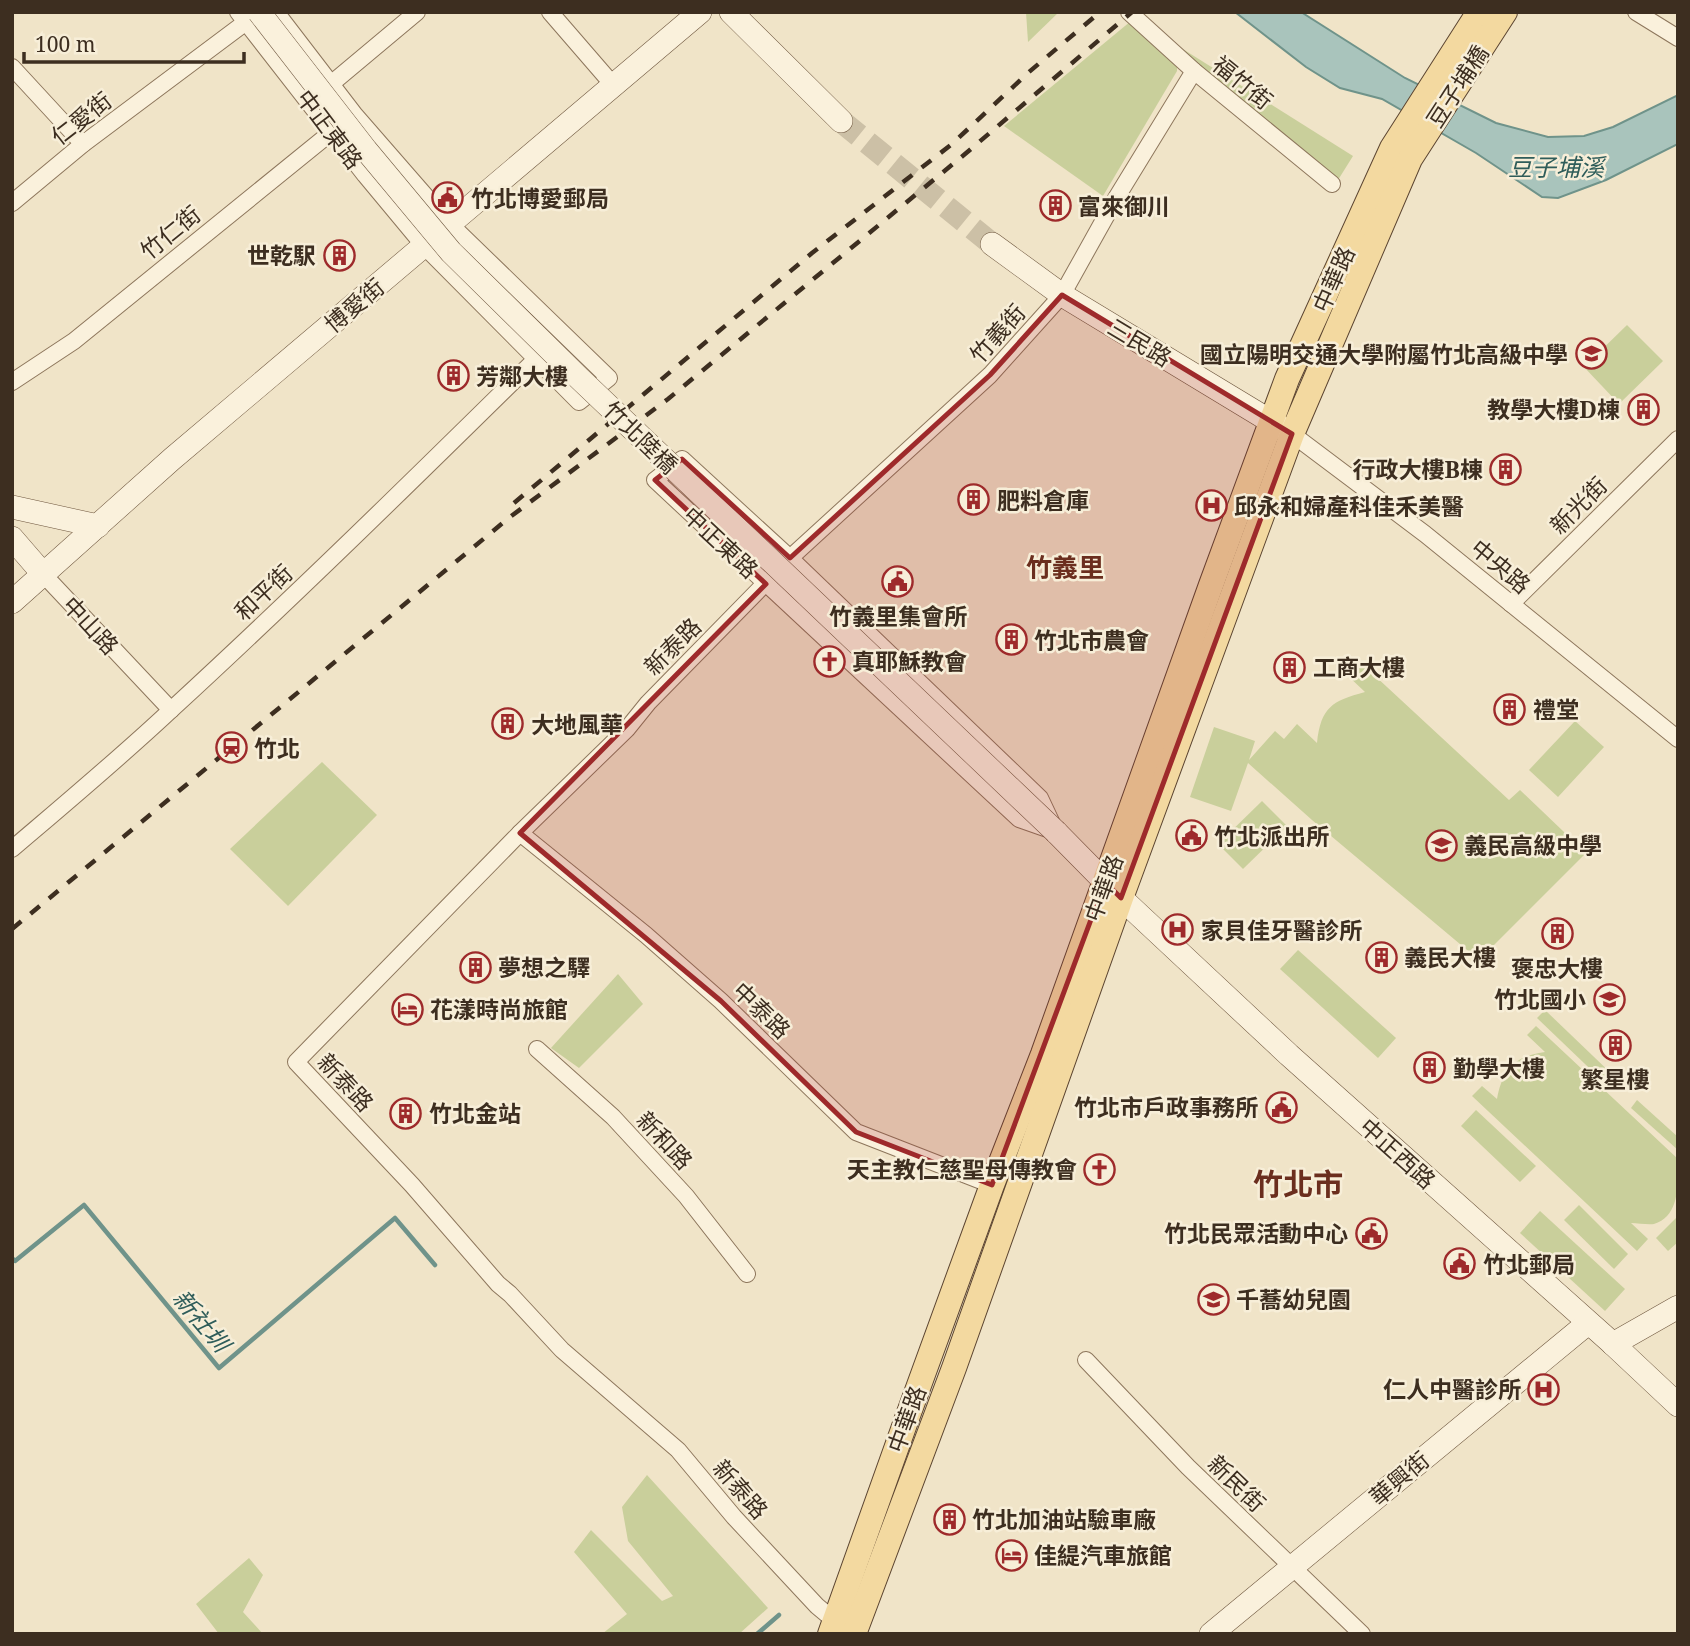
<svg xmlns="http://www.w3.org/2000/svg" width="1690" height="1646" font-family="'Noto Serif','Noto Sans TC',serif">
	<rect width="100%" height="100%" fill="#f0e4c8"/>
	<!-- green -->
	<g fill="#c9cf9b">
		<path d="M1026 12H1059L1028 42Z"/>
		<path d="M1131 21 1177 59V71L1103 196 1004 126Z"/>
		<path d="M1162 36 1353 156 1338 180Z"/>
		<path d="M1627 325 1663 361 1619 404 1584 367Z"/>
		<path d="M1360 662 1509 800 1520 790 1586 853 1479 960 1312 820 1248 763 1231 811 1190 797 1214 727 1255 741 1249 760 1275 731 1284 739 1297 724 1317 743C1321 707 1332 701 1365 692L1347 675Z"/>
		<path d="M1575 721 1604 747 1558 797 1529 770Z"/>
		<path d="M322 762 377 815 288 906 230 849Z"/>
		<path d="M1262 801 1287 826 1243 869 1218 844Z"/>
		<path d="M1298 950 1396 1038 1378 1058 1280 969Z"/>
		<path d="M618 974 643 1004 579 1068 551 1048Z"/>
		<path d="M1545 1010 1617 1079 1609 1087 1537 1018Z"/>
		<path d="M1536 1026 1678 1159C1678 1180 1681 1216 1654 1224 1648 1225 1638 1223 1631 1223L1648 1239 1637 1251 1472 1096 1482 1086 1497 1099C1503 1069 1513 1057 1545 1052L1527 1035Z"/>
		<path d="M1637 1100 1678 1137V1150L1631 1108Z"/>
		<path d="M1476 1110 1536 1166 1520 1182 1461 1126Z"/>
		<path d="M1579 1205 1628 1254 1614 1269 1564 1220Z"/>
		<path d="M1540 1211 1625 1289 1605 1311 1520 1233Z"/>
		<path d="M1678 1216V1242L1668 1251 1656 1238Z"/>
		<path d="M647 1475 768 1608 739 1634H602L627 1614 574 1552 591 1530 662 1601 673 1596 628 1541 622 1507Z"/>
		<path d="M249 1558 263 1575 243 1612 263 1634H219L196 1604Z"/>
	</g>
	<!-- water -->
	<path fill="#a9c4bc" stroke="#6f938a" stroke-width="2" d="M1235 12H1301L1405 78 1496 123 1548 137 1584 136 1613 127 1678 95V144L1606 180 1558 198 1542 197 1476 153 1382 99 1340 88 1306 67Z"/>
	<g fill="none" stroke-linecap="round" stroke-linejoin="round">
		<!-- stream -->
		<g stroke="#6f938a" stroke-width="4.5">
			<path d="M12 1258 15 1261 84 1205 219 1368 395 1218 435 1265"/>
			<path d="M757 1634 779 1615"/>
		</g>
		<!-- secondary-tunnel -->
		<path stroke="#ccc0a6" stroke-width="23" stroke-dasharray="23 11" stroke-linecap="butt" d="M841 121 992 244"/>
		<defs>
			<g id="street">
				<path d="M238 12 365 175 424 246 579 402 609 378 450 224 355 115 276 12"/>
				<path d="M550 12 614 86"/>
				<path d="M1129 12 1194 71 1332 184"/>
				<path d="M1636 12 1678 38"/>
				<path d="M12 67 83 144"/>
				<path d="M325 89 417 12"/>
				<path d="M12 203 83 144 246 22"/>
				<path d="M12 382 74 341 339 126"/>
				<path d="M1292 434 1425 534 1678 739"/>
				<path d="M682 459 790 558 1040 798 1056 832 1019 819 655 480Z"/>
				<path d="M44 575 171 710"/>
				<path d="M1511 604 1678 439"/>
				<path d="M520 833 646 935 721 1001 856 1132 992 1185"/>
				<path d="M12 849C66 803 121 757 172 709 296 595 416 477 536 359"/>
				<path d="M537 1049 613 1117 686 1196 747 1274"/>
				<path d="M1086 1360 1188 1467 1362 1634"/>
				<path d="M841 1626 817 1606 734 1517 678 1450 562 1350 510 1294 498 1284 412 1185 296 1062 520 833 627 729 648 703 790 558 990 375 1062 295 1115 200 1194 71"/>
			</g>
			<g id="secondary">
				<path d="M731 12 841 121"/>
				<path d="M992 244 1062 295 1285 430"/>
				<path d="M12 507 98 526"/>
				<path d="M12 538 44 575"/>
				<path d="M12 602 172 459 700 12"/>
				<path d="M1056 832 1121 898 1289 1055 1613 1344 1678 1405"/>
				<path d="M1613 1344 1678 1307"/>
				<path d="M1211 1634 1588 1323"/>
			</g>
			<g id="primary">
				<path d="M830 1634 906 1421 992 1185 1043 1054 1211 585 1287 379 1392 148 1479 12"/>
				<path d="M854 1634 954 1368 1121 898 1292 434 1410 159 1505 12"/>
			</g>
		</defs>
		<!-- street casing -->
		<use href="#street" stroke="#8d765c" stroke-width="18"/>
		<!-- secondary casing -->
		<use href="#secondary" stroke="#6f573f" stroke-width="24"/>
		<!-- primary casing -->
		<use href="#primary" stroke="#5b4430" stroke-width="26"/>
		<!-- street -->
		<use href="#street" stroke="#faf1dc" stroke-width="16"/>
		<!-- secondary -->
		<use href="#secondary" stroke="#faf1dc" stroke-width="23"/>
		<!-- primary -->
		<use href="#primary" stroke="#f3d9a0" stroke-width="24"/>
		<!-- rail -->
		<g stroke="#3d2e20" stroke-width="4.5" stroke-dasharray="12 12" stroke-linecap="butt">
			<path d="M514 503 812 253 952 144 1029 72 1100 12"/>
			<path d="M12 929 510 517 668 399 965 154 1132 12"/>
		</g>
		<defs>
			<path id="secondary-bridge" d="M259 12 366 150 451 252 579 378 1056 832"/>
		</defs>
		<!-- secondary-bridge casing -->
		<use href="#secondary-bridge" stroke="#6f573f" stroke-width="24" stroke-linecap="butt"/>
		<!-- secondary-bridge -->
		<use href="#secondary-bridge" stroke="#faf1dc" stroke-width="23"/>
	</g>
	<!-- marked area -->
	<path fill="#9e2a2b" fill-opacity="0.2" stroke="#9e2a2b" stroke-width="5" stroke-linejoin="round" d="M1062 295 1292 434 1121 898 1105 882 992 1185 856 1132 721 1001 520 833 766 584 655 480 682 459 790 558 990 375Z"/>
	<!-- icons -->
	<defs>
		<symbol id="civic-ring" viewBox="-11 -11 22 22"><circle r="9.5" fill="#f7eed8" stroke="#9e2a2b" stroke-width="1.5"/><path d="M-.6-6.5H3V-4.5H.6V-3L4-1V1h2V6H-6V1h2V-1L-.6-3ZM-1.2 2.5V6h2.4V2.5Z" fill="#9e2a2b"/></symbol>
		<symbol id="building-ring" viewBox="-11 -11 22 22"><circle r="9.5" fill="#f7eed8" stroke="#9e2a2b" stroke-width="1.5"/><path d="M-4-6H4V6H1V3H-1V6H-4ZM-2.5-4.3h1.7v1.8h-1.7ZM.8-4.3h1.7v1.8H.8ZM-2.5-1h1.7V.8h-1.7ZM.8-1h1.7V.8H.8Z" fill="#9e2a2b"/></symbol>
		<symbol id="school-ring" viewBox="-11 -11 22 22"><circle r="9.5" fill="#f7eed8" stroke="#9e2a2b" stroke-width="1.5"/><path d="M0-5L7-2L0 1L-7-2ZM-4 1L0 2.5L4 1V4Q0 6-4 4Z" fill="#9e2a2b"/></symbol>
		<symbol id="hospital-ring" viewBox="-11 -11 22 22"><circle r="9.5" fill="#f7eed8" stroke="#9e2a2b" stroke-width="1.5"/><path d="M-5-5h3v3.5h4V-5h3V5h-3V1.5h-4V5h-3Z" fill="#9e2a2b"/></symbol>
		<symbol id="church-ring" viewBox="-11 -11 22 22"><circle r="9.5" fill="#f7eed8" stroke="#9e2a2b" stroke-width="1.5"/><path d="M-1.2-6h2.4v3.5h3.3v2.4h-3.3V6h-2.4V-.1h-3.3v-2.4h3.3Z" fill="#9e2a2b"/></symbol>
		<symbol id="station-ring" viewBox="-11 -11 22 22"><circle r="9.5" fill="#f7eed8" stroke="#9e2a2b" stroke-width="1.5"/><path d="M-3-6H3Q5-6 5-4V2Q5 4 3 4L4.5 6H3L1.5 4h-3L-3 6H-4.5L-3 4Q-5 4-5 2V-4Q-5-6-3-6ZM-3.5-4v3h7v-3ZM-3.5 1v1.5H-2V1ZM2 1v1.5H3.5V1Z" fill="#9e2a2b"/></symbol>
		<symbol id="hotel-ring" viewBox="-11 -11 22 22"><circle r="9.5" fill="#f7eed8" stroke="#9e2a2b" stroke-width="1.5"/><path d="M-6-4.5h1.5V1H6V5H4.5V3h-9V5H-6ZM-4 0a1.8 1.8 0 1 1 3.6 0ZM.5 0V-2.5h3Q6-2.5 6 0Z" fill="#9e2a2b"/></symbol>
	</defs>
	<g fill-rule="evenodd">
		<use href="#civic-ring" x="430" y="180" width="35" height="35"/>
		<use href="#building-ring" x="1038" y="188" width="35" height="35"/>
		<use href="#building-ring" x="322" y="238" width="35" height="35"/>
		<use href="#school-ring" x="1574" y="336" width="35" height="35"/>
		<use href="#building-ring" x="436" y="358" width="35" height="35"/>
		<use href="#building-ring" x="1626" y="392" width="35" height="35"/>
		<use href="#building-ring" x="1488" y="452" width="35" height="35"/>
		<use href="#building-ring" x="956" y="482" width="35" height="35"/>
		<use href="#hospital-ring" x="1194" y="488" width="35" height="35"/>
		<use href="#civic-ring" x="880" y="564" width="35" height="35"/>
		<use href="#building-ring" x="994" y="622" width="35" height="35"/>
		<use href="#church-ring" x="812" y="644" width="35" height="35"/>
		<use href="#building-ring" x="1272" y="650" width="35" height="35"/>
		<use href="#building-ring" x="1492" y="692" width="35" height="35"/>
		<use href="#building-ring" x="490" y="706" width="35" height="35"/>
		<use href="#station-ring" x="214" y="730" width="35" height="35"/>
		<use href="#civic-ring" x="1174" y="818" width="35" height="35"/>
		<use href="#school-ring" x="1424" y="828" width="35" height="35"/>
		<use href="#hospital-ring" x="1160" y="912" width="35" height="35"/>
		<use href="#building-ring" x="1540" y="916" width="35" height="35"/>
		<use href="#building-ring" x="1364" y="940" width="35" height="35"/>
		<use href="#building-ring" x="458" y="950" width="35" height="35"/>
		<use href="#school-ring" x="1592" y="982" width="35" height="35"/>
		<use href="#hotel-ring" x="390" y="992" width="35" height="35"/>
		<use href="#building-ring" x="1598" y="1028" width="35" height="35"/>
		<use href="#building-ring" x="1412" y="1050" width="35" height="35"/>
		<use href="#civic-ring" x="1264" y="1090" width="35" height="35"/>
		<use href="#building-ring" x="388" y="1096" width="35" height="35"/>
		<use href="#church-ring" x="1082" y="1152" width="35" height="35"/>
		<use href="#civic-ring" x="1354" y="1216" width="35" height="35"/>
		<use href="#civic-ring" x="1442" y="1246" width="35" height="35"/>
		<use href="#school-ring" x="1196" y="1282" width="35" height="35"/>
		<use href="#hospital-ring" x="1526" y="1372" width="35" height="35"/>
		<use href="#building-ring" x="932" y="1502" width="35" height="35"/>
		<use href="#hotel-ring" x="994" y="1538" width="35" height="35"/>
	</g>
	<g text-anchor="middle" dominant-baseline="central" stroke-width="5" stroke-linejoin="round" paint-order="stroke">
		<!-- street labels -->
		<g font-size="23" fill="#3d2e20" stroke="#f7eed8">
			<text transform="translate(1243 82) rotate(39)">福竹街</text>
			<text transform="translate(1457 86) rotate(-57)">豆子埔橋</text>
			<text transform="translate(81 118) rotate(-38)">仁愛街</text>
			<text transform="translate(330 129) rotate(53)">中正東路</text>
			<text transform="translate(170 232) rotate(-39)">竹仁街</text>
			<text transform="translate(1333 279) rotate(-66)">中華路</text>
			<text transform="translate(354 305) rotate(-40)">博愛街</text>
			<text transform="translate(997 333) rotate(-48)">竹義街</text>
			<text transform="translate(1140 342) rotate(31)">三民路</text>
			<text transform="translate(641 437) rotate(44)">竹北陸橋</text>
			<text transform="translate(1578 505) rotate(-45)">新光街</text>
			<text transform="translate(721 542) rotate(43)">中正東路</text>
			<text transform="translate(1501 566) rotate(40)">中央路</text>
			<text transform="translate(263 592) rotate(-43)">和平街</text>
			<text transform="translate(91 625) rotate(47)">中山路</text>
			<text transform="translate(672 646) rotate(-45)">新泰路</text>
			<text transform="translate(1103 888) rotate(-70)">中華路</text>
			<text transform="translate(762 1010) rotate(44)">中泰路</text>
			<text transform="translate(346 1082) rotate(47)">新泰路</text>
			<text transform="translate(665 1140) rotate(47)">新和路</text>
			<text transform="translate(1398 1153) rotate(42)">中正西路</text>
			<text transform="translate(906 1419) rotate(-70)">中華路</text>
			<text transform="translate(1399 1478) rotate(-40)">華興街</text>
			<text transform="translate(1237 1483) rotate(44)">新民街</text>
			<text transform="translate(741 1489) rotate(49)">新泰路</text>
		</g>
		<!-- poi labels -->
		<g font-size="23" font-weight="bold" fill="#3d2e20" stroke="#f7eed8" text-anchor="start">
			<text x="471" y="198">竹北博愛郵局</text>
			<text x="1078" y="206">富來御川</text>
			<text x="316" y="255" text-anchor="end">世乾駅</text>
			<text x="1568" y="354" text-anchor="end">國立陽明交通大學附屬竹北高級中學</text>
			<text x="476" y="376">芳鄰大樓</text>
			<text x="1620" y="409" text-anchor="end">教學大樓D棟</text>
			<text x="1483" y="469" text-anchor="end">行政大樓B棟</text>
			<text x="997" y="500">肥料倉庫</text>
			<text x="1234" y="506">邱永和婦產科佳禾美醫</text>
			<text x="898" y="616" text-anchor="middle">竹義里集會所</text>
			<text x="1034" y="640">竹北市農會</text>
			<text x="852" y="661">真耶穌教會</text>
			<text x="1313" y="667">工商大樓</text>
			<text x="1533" y="709">禮堂</text>
			<text x="531" y="724">大地風華</text>
			<text x="254" y="748">竹北</text>
			<text x="1214" y="836">竹北派出所</text>
			<text x="1464" y="845">義民高級中學</text>
			<text x="1201" y="930">家貝佳牙醫診所</text>
			<text x="1404" y="957">義民大樓</text>
			<text x="498" y="967">夢想之驛</text>
			<text x="1557" y="968" text-anchor="middle">褒忠大樓</text>
			<text x="1586" y="999" text-anchor="end">竹北國小</text>
			<text x="430" y="1009">花漾時尚旅館</text>
			<text x="1453" y="1068">勤學大樓</text>
			<text x="1615" y="1079" text-anchor="middle">繁星樓</text>
			<text x="1258" y="1107" text-anchor="end">竹北市戶政事務所</text>
			<text x="429" y="1113">竹北金站</text>
			<text x="1077" y="1169" text-anchor="end">天主教仁慈聖母傳教會</text>
			<text x="1348" y="1233" text-anchor="end">竹北民眾活動中心</text>
			<text x="1483" y="1264">竹北郵局</text>
			<text x="1236" y="1299">千蕎幼兒園</text>
			<text x="1521" y="1389" text-anchor="end">仁人中醫診所</text>
			<text x="972" y="1519">竹北加油站驗車廠</text>
			<text x="1034" y="1555">佳緹汽車旅館</text>
		</g>
		<!-- water labels -->
		<g font-size="24" font-style="italic" fill="#2f5d5a" stroke="#f7eed8">
			<text x="1556" y="166">豆子埔溪</text>
			<text transform="translate(202 1320) rotate(50)">新社圳</text>
		</g>
		<!-- quarter labels -->
		<g font-size="26" font-weight="bold" fill="#6b2e1e" stroke="#f7eed8">
			<text x="1065" y="567">竹義里</text>
		</g>
		<!-- district labels -->
		<g font-size="30" font-weight="bold" fill="#6b2e1e" stroke="#f7eed8">
			<text x="1298" y="1183">竹北市</text>
		</g>
	</g>
	<!-- border -->
	<rect width="1690" height="1646" fill="none" stroke="#3d2e20" stroke-width="28"/>
	<!-- scale -->
	<path d="M24 52v10h220v-10" fill="none" stroke="#3d2e20" stroke-width="3.5"/>
	<text x="35" y="52" font-size="21" fill="#3d2e20" stroke="#f7eed8" stroke-width="5" paint-order="stroke">100 m</text>
</svg>
